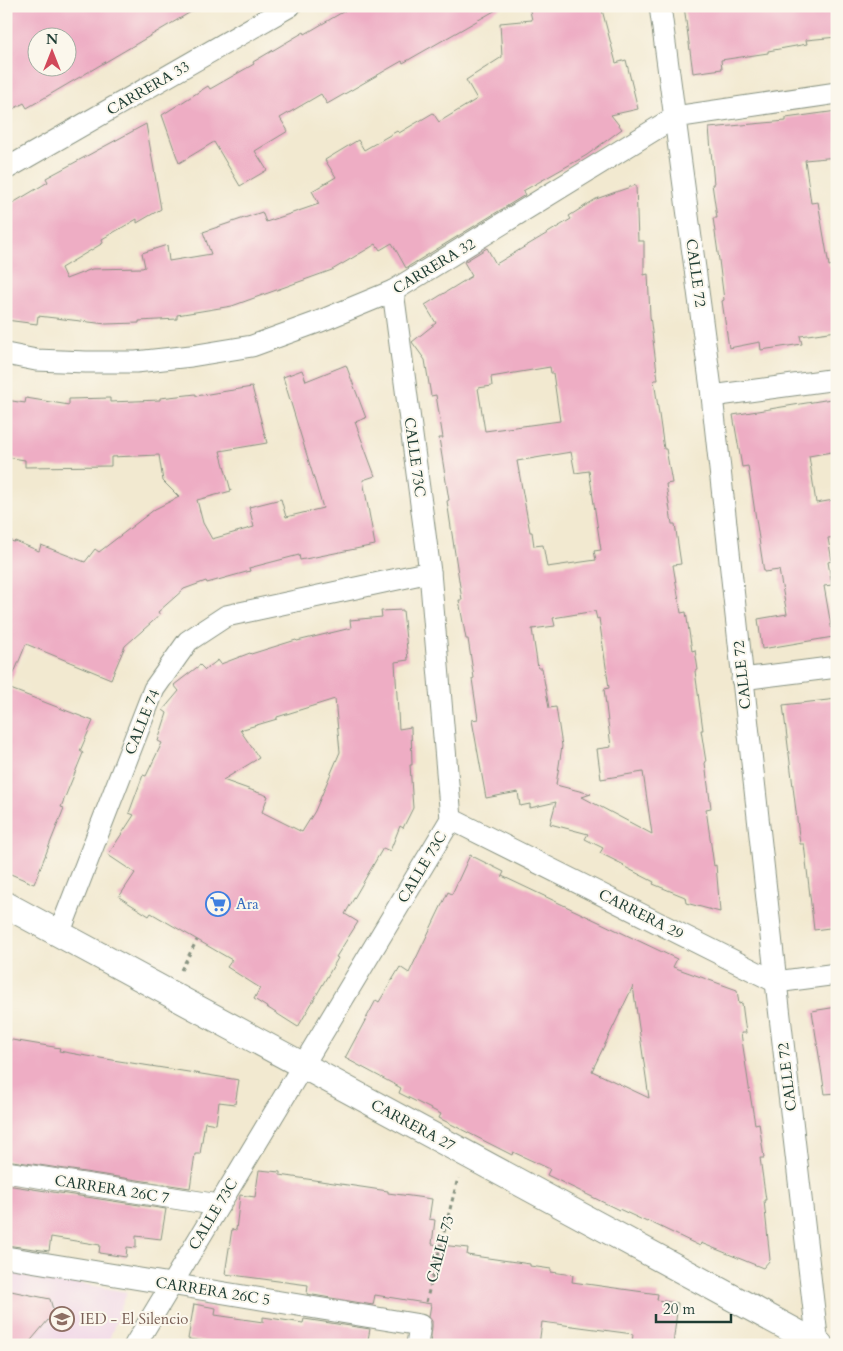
<svg xmlns="http://www.w3.org/2000/svg" width="843" height="1351" font-family="Cardo,serif">
	<rect width="100%" height="100%" fill="#fbf7ec"/>
	<filter id="ink" filterUnits="userSpaceOnUse"><feTurbulence type="fractalNoise" baseFrequency=".02" numOctaves="2"/><feDisplacementMap in="SourceGraphic" scale="10" xChannelSelector="R" yChannelSelector="G"/><feConvolveMatrix kernelMatrix="1 2 1 2 8 2 1 2 1" color-interpolation-filters="sRGB"/></filter>
	<filter id="wash" filterUnits="userSpaceOnUse"><feTurbulence type="fractalNoise" baseFrequency=".0096" numOctaves="4" result="noise"/><feDisplacementMap in="SourceGraphic" scale="20" xChannelSelector="R" yChannelSelector="G"/><feGaussianBlur stdDeviation="1.12" result="paint"/><feColorMatrix in="noise" values="0 0 0 0 0 0 0 0 0 0 0 0 0 0 0 0 0 1.4 0 .05"/><feComposite in="paint" operator="in"/></filter>
	<g filter="url(#wash)">
		<rect width="100%" height="100%" fill="#f2e9d0"/>
		<!-- built -->
		<path fill="#efd0e7" d="M6 1270 127 1292 107 1345H6Z"/>
		<g id="blocks">
			<!-- building -->
			<g fill="#eeadc4" fill-rule="evenodd">
				<path d="M6 6H201L27 108 24 103 6 113ZM38 38H68V68H38Z"/>
				<path d="M353 6H503L403 63 402 61 327 104 321 94 280 118 288 131 255 151 267 170 240 186 214 142 179 163 162 115 208 86 210 89 254 64 253 62 304 32 305 34Z"/>
				<path d="M529 6H601L616 63 626 60 638 109 611 115 622 129 587 155 523 191 525 195 406 268 392 243 380 250 376 244 332 270 232 306 177 315V319L139 321V323L106 324 38 316 37 324 6 320V207L48 182 46 178 146 124 161 209 137 223V219L102 239 103 243 61 268 66 279 92 269 142 268 145 267 142 253 167 245 169 261 211 254 203 232 262 212 266 222 319 204 312 191 336 177 325 160 358 140 364 150 397 131 399 133 433 113 439 122 477 99 466 80 502 57 500 23 532 20Z"/>
				<path d="M684 6H837V37L806 40 807 44 768 51V53L721 60 722 69 693 73Z"/>
				<path d="M837 111V157L805 160 811 203 818 202 829 266 837 264V331L800 336 802 344 761 350 760 342 729 348 722 301 724 300 719 260 713 218H717L712 184H714L709 128 786 121V118Z"/>
				<path d="M636 185 638 241H644V275L648 274 650 316 658 380H654L664 449H666L672 483 666 484 672 524H675L681 564 673 565 681 613 686 612 692 651 695 650 698 670 695 671 703 730H701L706 762 705 763 711 808 706 809 714 866 716 865 720 912 686 903 685 897 653 884 654 882 623 866 624 865 600 853 603 848 585 839 588 834 550 824 556 802 530 808V804L520 806 518 792 486 798 472 720 478 719 472 679 474 678 468 639H466L459 600H462L447 501 449 500 439 438H443L436 395 431 396 425 360 412 342 436 323 425 305 472 276 464 262 487 248 496 264 571 219 569 216 596 199ZM550 367 551 373H553L560 421 485 431 478 388 492 386 491 377ZM571 452 575 473 589 471 601 550 594 551 596 560 547 567 543 545 534 546 532 532H530L517 461ZM595 611 597 619 599 618 609 688 604 689 611 747 597 749 601 779 643 772 652 834 582 797 591 794 556 785 562 746 556 707 549 708 542 668H538L532 629 555 626 553 618Z"/>
				<path d="M346 365 366 418 355 422 375 476 363 480 375 545 300 560 299 555 249 568 250 571 207 583 206 581 184 589 158 612 160 615 125 646 111 679 26 644 8 688 93 721 80 751 83 753 61 807 64 808 34 884 6 872V539L14 542 15 541 39 551 41 545 85 562 95 549 99 552 155 509 179 497 163 481 159 455 111 457V466L25 467V460L6 457V400L25 403 26 398 69 405V399L110 398V402L160 400V398L196 394V396L252 387 267 443 220 451 231 491 197 500 203 523 212 539 254 527 249 507 281 499 286 517 323 508 283 377 302 370 306 381Z"/>
				<path d="M837 398V451L809 456 816 503 834 500 837 517V537L828 538 832 561 828 562 832 585 824 586 833 637 762 649 758 619 787 614 779 570 764 572 748 466 742 467 733 415Z"/>
				<path d="M403 610 408 660 395 662 399 729 411 727 412 765H410L413 808 403 828 400 826 390 851 383 848 345 914 358 922 336 957 338 958 298 1027 254 999 260 988 227 967 232 960 151 913 149 916 119 897 135 873 108 855 134 815 129 813 143 775 146 776 162 743 158 741 167 713 163 710 179 691 174 685 200 665 205 670 218 660 221 664 250 653 251 654 296 640 297 641 351 628 350 620 382 617 381 611ZM335 699 340 752 315 811 302 832 262 812 268 796 223 780 259 758 240 730 277 719V717Z"/>
				<path d="M837 699V927L814 930 804 844H800L783 705Z"/>
				<path d="M470 855 504 872 502 876 677 959 673 967 737 990 739 1004 742 1003 746 1033H741L750 1094 755 1124 759 1123 764 1158H760L766 1200H764L770 1260 763 1268 701 1243 700 1246 648 1221 647 1222 619 1209V1210L547 1175 550 1169 513 1152 512 1155 439 1118 441 1114 399 1093 401 1088 345 1058 376 1000 379 1002 400 967 409 973 448 892 452 894ZM633 986 649 1098 592 1071Z"/>
				<path d="M837 1007V1093L825 1094 812 1011Z"/>
				<path d="M6 1039 60 1048 59 1051 81 1055 239 1080 235 1104 219 1102 216 1124 205 1122 200 1154H195L190 1188 6 1160Z"/>
				<path d="M259 1170 280 1172V1175L388 1191V1193L432 1199 429 1219 435 1220 432 1244 468 1248 467 1255 530 1264V1266L551 1269V1272L573 1275 572 1282 658 1294 657 1300 678 1303 673 1345 632 1343 633 1334 542 1322 539 1345H430L432 1327V1321L429 1317 431 1304 375 1295 373 1305 307 1294 308 1285 225 1274 232 1229 236 1230 240 1195 255 1197Z"/>
				<path d="M6 1185 166 1209 161 1239 136 1236V1248L127 1247 126 1257 99 1253 100 1245 51 1237 49 1251 6 1245Z"/>
				<path d="M6 1290 50 1299 54 1313 27 1345H6Z"/>
				<path d="M194 1304 216 1308 215 1315 263 1322V1317L303 1323 304 1319 370 1329 367 1345H232L188 1339Z"/>
			</g>
		</g>
	</g>
	<g filter="url(#ink)">
		<use href="#blocks" fill-opacity="0" stroke="#889382" stroke-width="1"/>
		<g fill="none" stroke-linecap="round" stroke-linejoin="round">
			<defs>
				<g id="minor">
					<path d="M660 6 712 396 776 982 818 1345"/>
					<path d="M6 169 290 6"/>
					<path d="M6 354 36 360 86 362H136L191 356 252 346 318 322 393 291 675 117 837 93"/>
					<path d="M712 396 837 379"/>
					<path d="M742 679 837 667"/>
					<path d="M451 819 776 982 837 974"/>
					<path d="M59 934 154 689 188 641 226 616 430 572"/>
					<path d="M6 1172 219 1205"/>
					<path d="M6 1257 420 1325 417 1345"/>
					<path d="M135 1345 451 819 430 572 393 291"/>
				</g>
				<path id="tertiary" d="M6 905 820 1345"/>
			</defs>
			<!-- minor casing -->
			<use href="#minor" stroke="#889382" stroke-width="23"/>
			<!-- tertiary casing -->
			<use href="#tertiary" stroke="#889382" stroke-width="28"/>
			<!-- path -->
			<g stroke="#889382" stroke-width="3" stroke-dasharray="4 4" stroke-linecap="butt">
				<path d="M181 970 197 940"/>
				<path d="M426 1302 458 1178"/>
			</g>
			<!-- minor -->
			<use href="#minor" stroke="#fff" stroke-width="21"/>
			<!-- tertiary -->
			<use href="#tertiary" stroke="#fff" stroke-width="26"/>
		</g>
	</g>
	<!-- icons -->
	<defs>
		<symbol id="supermarket-ring" viewBox="-11 -11 22 22"><circle r="9.5" fill="#fbf7ec" stroke="#3f7fe0" stroke-width="1.5"/><path d="M-6-5.5h2.5l.6 2H6L4.5 2H-2.5L-4.4-4H-6ZM-1.5 3.2a1.3 1.3 0 1 0 .1 0ZM3 3.2a1.3 1.3 0 1 0 .1 0Z" fill="#3f7fe0"/></symbol>
		<symbol id="school-ring" viewBox="-11 -11 22 22"><circle r="9.5" fill="#fbf7ec" stroke="#8d6e63" stroke-width="1.5"/><path d="M0-5L7-2L0 1L-7-2ZM-4 1L0 2.5L4 1V4Q0 6-4 4Z" fill="#8d6e63"/></symbol>
	</defs>
	<g fill-rule="evenodd">
		<use href="#supermarket-ring" x="204" y="890" width="28" height="28"/>
		<use href="#school-ring" x="48" y="1305" width="28" height="28"/>
	</g>
	<g text-anchor="middle" dominant-baseline="central" stroke-width="4" stroke-linejoin="round" paint-order="stroke">
		<!-- street labels -->
		<g font-size="15" fill="#1f3d34" stroke="#fbf7ec">
			<text transform="translate(148 88) rotate(-30)">CARRERA 33</text>
			<text transform="translate(434 266) rotate(-31)">CARRERA 32</text>
			<text transform="translate(696 273) rotate(82)">CALLE 72</text>
			<text transform="translate(415 457) rotate(82)">CALLE 73C</text>
			<text transform="translate(742 675) rotate(-96)">CALLE 72</text>
			<text transform="translate(142 722) rotate(-68)">CALLE 74</text>
			<text transform="translate(422 867) rotate(-59)">CALLE 73C</text>
			<text transform="translate(641 914) rotate(27)">CARRERA 29</text>
			<text transform="translate(787 1077) rotate(-97)">CALLE 72</text>
			<text transform="translate(413 1125) rotate(28)">CARRERA 27</text>
			<text transform="translate(112 1189) rotate(9)">CARRERA 26C 7</text>
			<text transform="translate(213 1214) rotate(-59)">CALLE 73C</text>
			<text transform="translate(440 1249) rotate(-75)">CALLE 73</text>
			<text transform="translate(213 1291) rotate(9)">CARRERA 26C 5</text>
		</g>
		<!-- shop labels -->
		<g font-size="15" fill="#366cbe" stroke="#fbf7ec" text-anchor="start">
			<text x="236" y="904">Ara</text>
		</g>
		<!-- education labels -->
		<g font-size="15" fill="#785e54" stroke="#fbf7ec" text-anchor="start">
			<text x="80" y="1319">IED - El Silencio</text>
		</g>
	</g>
	<!-- margin -->
	<rect width="843" height="1351" fill="none" stroke="#fbf7ec" stroke-width="25"/>
	<!-- north arrow -->
	<g transform="translate(52 52)"><circle r="24" fill="#fbf7ec" stroke="#a3ada2"/>
	<path d="M0-4L9 19L0 12L-9 19Z" fill="#d1495b"/>
	<text y="-8" font-size="14" font-weight="bold" text-anchor="middle" fill="#1f3d34">N</text>
	</g>
	<!-- scale -->
	<path d="M656 1314v8h75v-8" fill="none" stroke="#1f3d34" stroke-width="2.5"/>
	<text x="663" y="1314" font-size="15" fill="#1f3d34" stroke="#fbf7ec" stroke-width="4" paint-order="stroke">20 m</text>
</svg>
